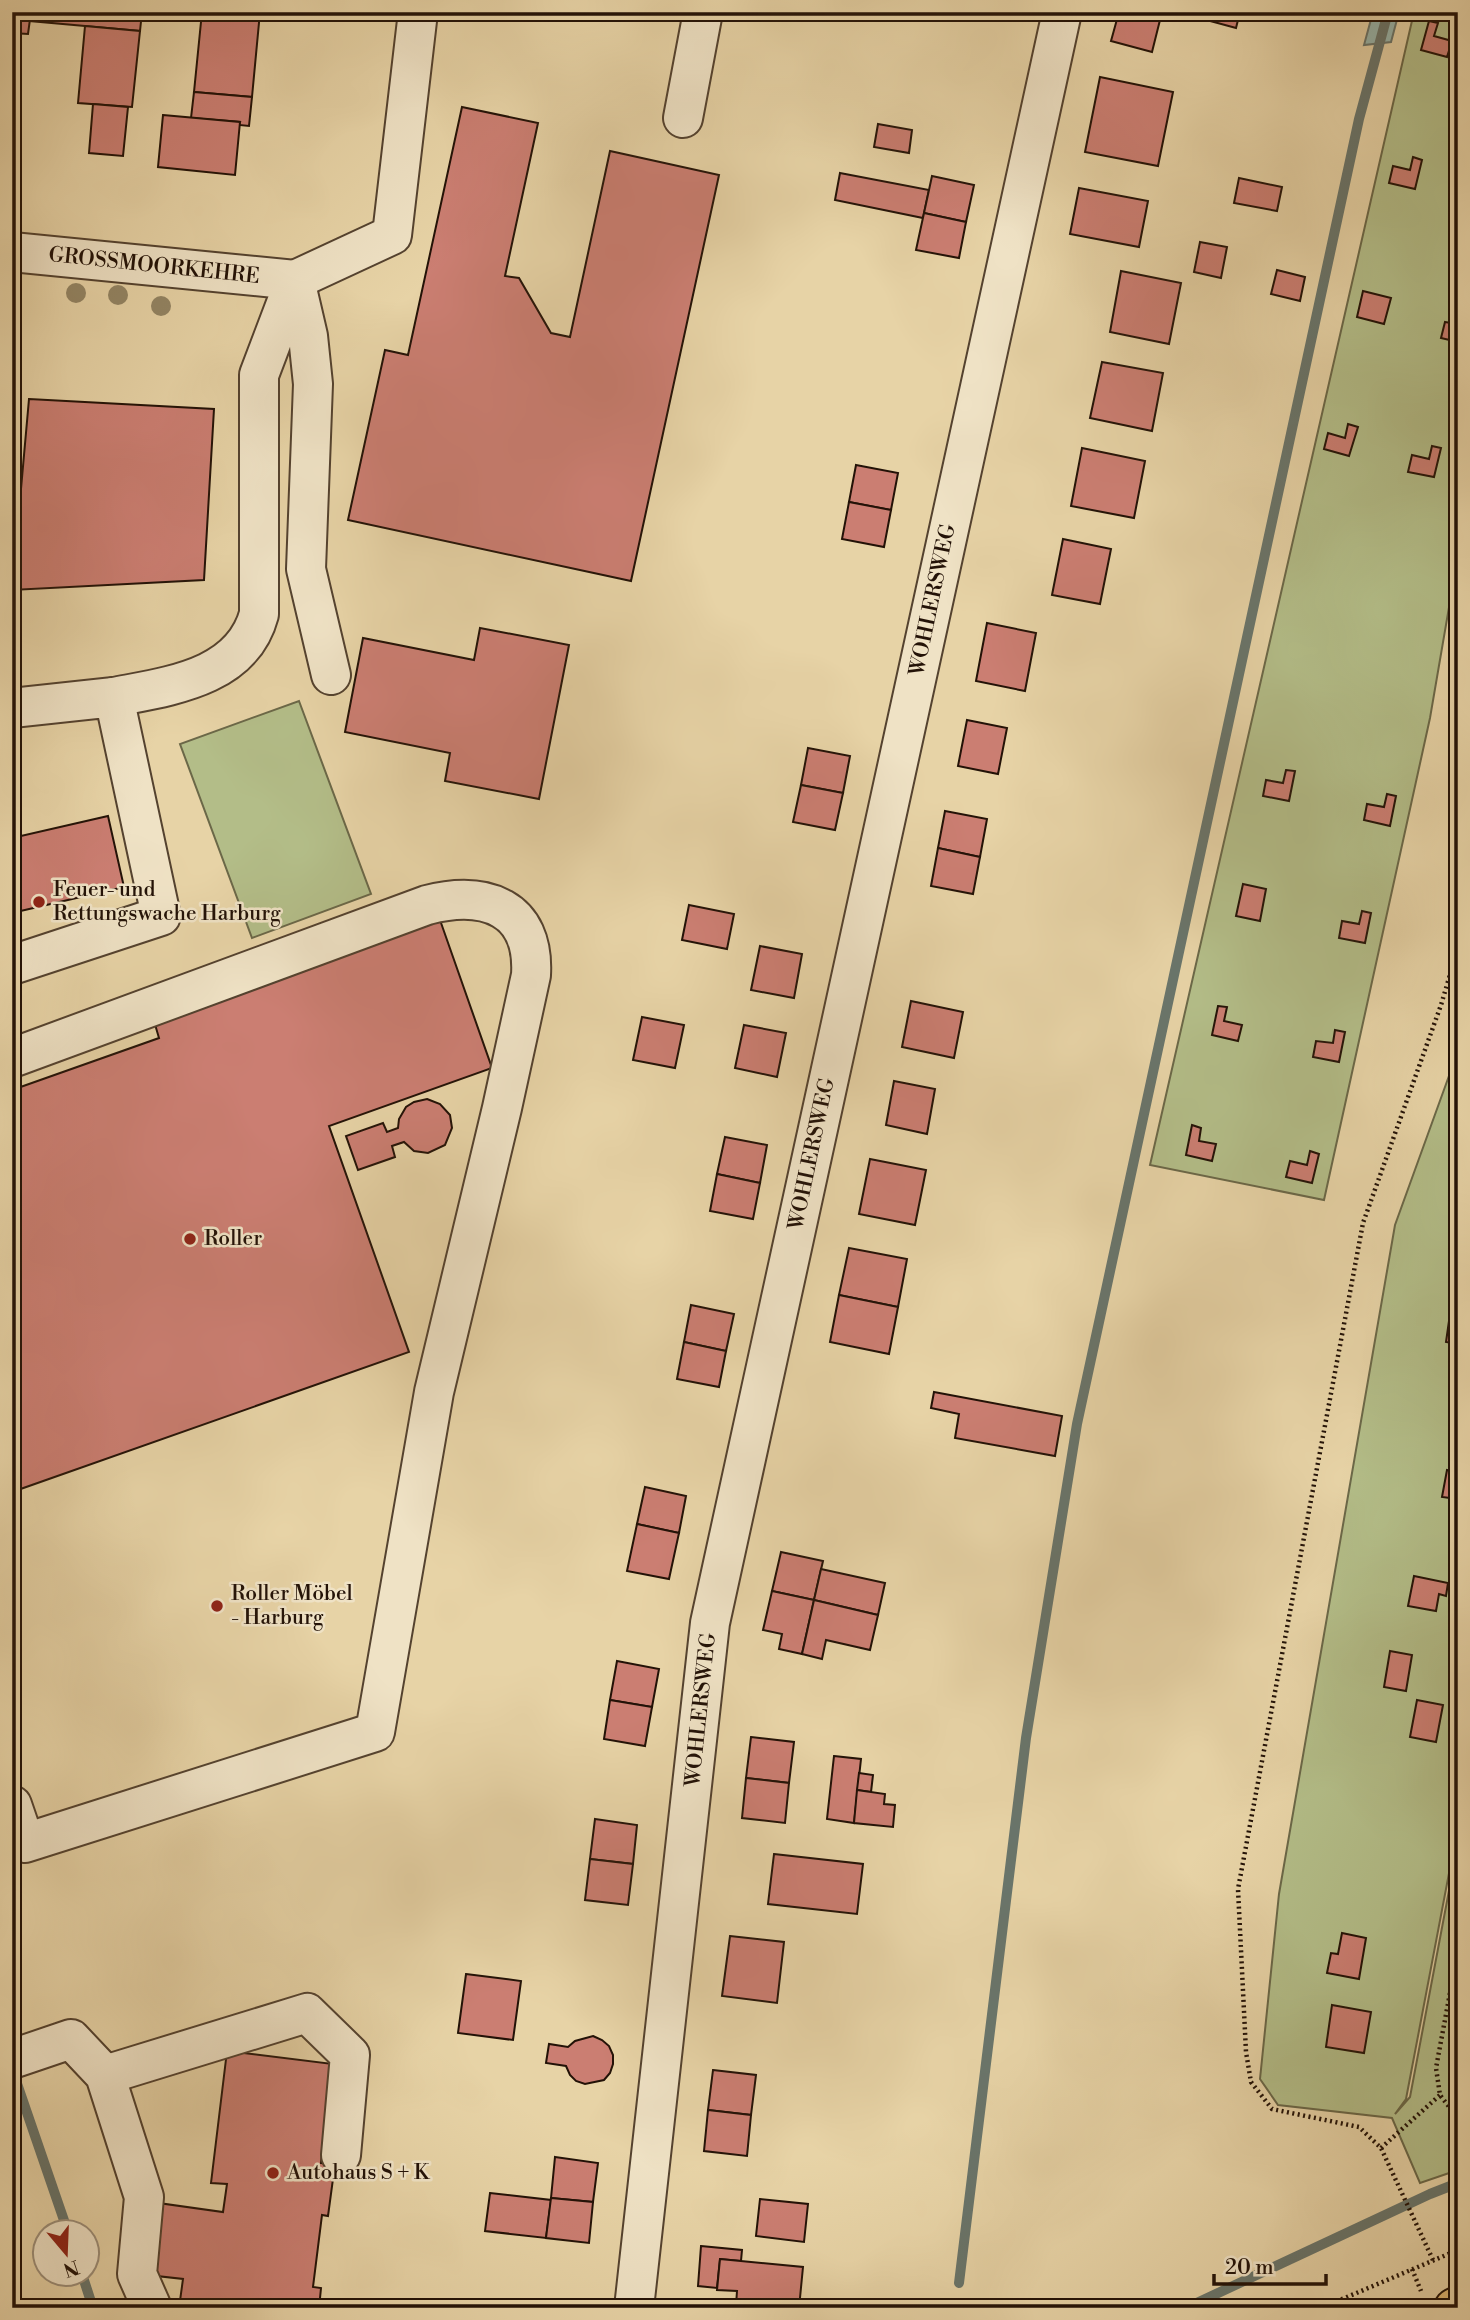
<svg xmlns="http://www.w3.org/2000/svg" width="1470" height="2320" font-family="'Libre Bodoni',serif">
	<rect width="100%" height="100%" fill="#e7d3a6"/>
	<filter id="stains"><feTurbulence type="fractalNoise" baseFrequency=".00286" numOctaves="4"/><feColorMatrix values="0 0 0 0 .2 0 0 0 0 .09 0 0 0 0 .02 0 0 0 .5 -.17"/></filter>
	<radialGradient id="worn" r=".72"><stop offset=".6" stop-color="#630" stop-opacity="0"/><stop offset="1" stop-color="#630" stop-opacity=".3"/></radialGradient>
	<!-- green -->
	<g fill="#b3bd88" stroke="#6b6848" stroke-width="2">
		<path d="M1414 12H1458V555L1430 718 1324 1200 1150 1165Z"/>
		<path d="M299 701 371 894 252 938 180 744Z"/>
		<path d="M1458 1051V1826L1406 2099 1395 2114 1410 2097 1458 1843V2170L1420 2183 1392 2118 1278 2105 1260 2079 1279 1894 1395 1225Z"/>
	</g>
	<!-- water -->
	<path fill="#98b7ae" stroke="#69756b" stroke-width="2" d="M1373 12H1399L1391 42 1364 45Z"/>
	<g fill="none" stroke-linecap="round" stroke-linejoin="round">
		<!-- stream -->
		<g stroke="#69756b" stroke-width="10">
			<path d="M12 2069 68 2232"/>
			<path d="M82 2274 93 2308"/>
			<path d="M959 2283 1026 1738 1077 1424 1359 119 1388 12"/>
			<path d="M1186 2308 1430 2194 1458 2183"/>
		</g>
	</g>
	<!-- building -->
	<g fill="#cb7e72" stroke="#231207" stroke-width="2">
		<path d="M12 12H31L28 34 12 33Z"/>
		<path d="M31 12H142L140 31 30 21Z"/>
		<path d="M202 12H260L252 97 194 92Z"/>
		<path d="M1119 12H1162L1152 52 1111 41Z"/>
		<path d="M1177 12H1240L1236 28Z"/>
		<path d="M1429 21 1438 23 1434 36 1452 41 1447 57 1421 50Z"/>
		<path d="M85 26 140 31 132 107 78 103Z"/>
		<path d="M1100 77 1173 92 1158 166 1085 152Z"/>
		<path d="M194 92 252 97 249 126 239 125 240 122 191 118Z"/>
		<path d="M93 104 128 107 123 156 89 153Z"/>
		<path d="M462 107 538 123 505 276 519 278 551 333 570 337 610 151 719 175 631 581 348 520 385 350 408 355Z"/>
		<path d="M163 115 240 122 235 175 158 167Z"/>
		<path d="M878 124 912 130 909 153 874 147Z"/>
		<path d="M1413 157 1422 160 1415 189 1389 183 1393 166 1410 170Z"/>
		<path d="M840 173 929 190 923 218 835 200Z"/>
		<path d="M932 176 974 185 966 222 924 213Z"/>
		<path d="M1239 178 1282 187 1277 211 1234 203Z"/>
		<path d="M1079 188 1148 201 1139 247 1070 234Z"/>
		<path d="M924 213 966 222 959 258 916 250Z"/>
		<path d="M1200 242 1227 247 1221 278 1194 272Z"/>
		<path d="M1277 270 1305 277 1300 301 1271 294Z"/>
		<path d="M1121 271 1181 283 1169 344 1110 332Z"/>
		<path d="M1363 291 1391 298 1384 324 1357 317Z"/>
		<path d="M1445 322 1458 324V342L1441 338Z"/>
		<path d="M1102 362 1163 373 1152 431 1090 418Z"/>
		<path d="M29 399 214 409 204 580 12 590Z"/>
		<path d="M1348 424 1358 427 1349 456 1324 449 1328 433 1345 438Z"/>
		<path d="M1432 446 1441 448 1434 477 1408 472 1412 455 1429 459Z"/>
		<path d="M1082 448 1145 461 1134 518 1071 506Z"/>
		<path d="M856 465 898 473 891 510 849 502Z"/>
		<path d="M849 502 891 510 884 547 842 539Z"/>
		<path d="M1063 539 1111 549 1100 604 1052 595Z"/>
		<path d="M987 623 1036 633 1025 691 976 681Z"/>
		<path d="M480 628 569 645 539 799 445 781 450 753 345 732 363 638 474 660Z"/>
		<path d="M967 720 1007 728 998 774 958 766Z"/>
		<path d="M808 748 850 756 843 793 801 785Z"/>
		<path d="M1286 770 1295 771 1289 801 1263 796 1266 780 1283 783Z"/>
		<path d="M801 785 843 793 835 830 793 822Z"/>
		<path d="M1387 794 1396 796 1390 826 1364 820 1367 804 1384 807Z"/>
		<path d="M945 811 987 819 980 857 938 848Z"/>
		<path d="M108 816 124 887 12 913V838Z"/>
		<path d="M938 848 980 857 973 894 931 886Z"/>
		<path d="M1243 884 1266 889 1260 921 1236 916Z"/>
		<path d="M689 905 734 914 727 949 682 940Z"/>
		<path d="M1362 911 1371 913 1365 943 1339 938 1342 921 1359 924Z"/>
		<path d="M440 920 492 1068 329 1126 409 1352 12 1492V1090L159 1038 154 1021Z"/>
		<path d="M760 946 802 954 794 998 751 990Z"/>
		<path d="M911 1001 963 1012 954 1058 902 1047Z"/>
		<path d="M1218 1006 1227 1007 1224 1021 1242 1025 1238 1041 1212 1035Z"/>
		<path d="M642 1017 684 1025 675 1068 633 1060Z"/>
		<path d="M744 1025 786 1033 777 1077 735 1068Z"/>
		<path d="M1335 1030 1345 1032 1339 1062 1313 1057 1316 1041 1333 1043Z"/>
		<path d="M894 1081 935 1089 927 1134 886 1125Z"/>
		<path d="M427 1099 440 1104 450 1115 452 1128 445 1145 428 1153 414 1151 404 1142 392 1146 395 1157 358 1170 346 1136 383 1123 387 1132 398 1128 399 1119 406 1107 414 1102Z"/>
		<path d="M1192 1125 1201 1128 1199 1141 1216 1144 1212 1161 1186 1155Z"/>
		<path d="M725 1137 767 1145 760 1183 717 1174Z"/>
		<path d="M1310 1151 1319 1154 1312 1183 1286 1177 1290 1161 1307 1165Z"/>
		<path d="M870 1159 926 1170 915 1225 859 1214Z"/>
		<path d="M717 1174 760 1183 753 1219 710 1211Z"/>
		<path d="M849 1248 907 1259 898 1307 839 1295Z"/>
		<path d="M839 1295 898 1307 889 1354 830 1342Z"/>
		<path d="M691 1305 734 1314 726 1351 684 1342Z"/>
		<path d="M1450 1314 1458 1316V1344L1446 1342Z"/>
		<path d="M684 1342 726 1351 719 1387 677 1379Z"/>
		<path d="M934 1392 1062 1416 1055 1456 955 1438 959 1414 931 1408Z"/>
		<path d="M1447 1470 1458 1472V1499L1442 1497Z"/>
		<path d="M645 1487 686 1496 679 1533 637 1524Z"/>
		<path d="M637 1524 679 1533 669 1579 627 1571Z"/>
		<path d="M781 1552 823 1561 814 1600 772 1591Z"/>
		<path d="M821 1569 885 1583 878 1615 814 1600Z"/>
		<path d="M1414 1576 1448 1583 1446 1596 1439 1594 1436 1611 1408 1606Z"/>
		<path d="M772 1591 814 1600 802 1654 779 1649 782 1634 763 1630Z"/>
		<path d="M814 1600 878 1615 870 1650 826 1640 822 1659 802 1654Z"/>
		<path d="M1390 1651 1412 1655 1406 1691 1384 1687Z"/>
		<path d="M617 1661 659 1669 652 1707 610 1700Z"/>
		<path d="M610 1700 652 1707 645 1746 604 1739Z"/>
		<path d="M1417 1700 1443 1705 1436 1742 1410 1737Z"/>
		<path d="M751 1737 794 1742 789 1783 746 1778Z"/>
		<path d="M834 1756 861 1759 854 1823 827 1819Z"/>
		<path d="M859 1773 873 1775 871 1792 857 1790Z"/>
		<path d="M746 1778 789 1783 785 1823 742 1818Z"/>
		<path d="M857 1790 885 1794 884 1804 895 1805 893 1827 854 1823Z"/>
		<path d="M595 1819 637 1825 633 1864 590 1859Z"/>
		<path d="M774 1854 863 1864 857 1914 768 1904Z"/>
		<path d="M590 1859 633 1864 628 1905 585 1900Z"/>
		<path d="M1342 1933 1366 1938 1359 1979 1327 1973 1331 1953 1338 1954Z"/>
		<path d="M730 1936 784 1942 777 2003 722 1996Z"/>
		<path d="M466 1974 521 1981 513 2040 458 2033Z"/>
		<path d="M1332 2005 1371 2012 1364 2053 1326 2047Z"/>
		<path d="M593 2036 602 2040 609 2046 613 2055V2064L610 2073 604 2080 585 2084 576 2081 570 2075 566 2066 546 2063 549 2044 568 2047 575 2041Z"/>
		<path d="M227 2051 333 2064 321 2163 335 2164 328 2216 322 2215 313 2287 321 2288 319 2308H179L183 2279 148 2275 158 2203 223 2212 227 2184 211 2183Z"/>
		<path d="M713 2070 756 2075 751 2115 708 2110Z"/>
		<path d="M708 2110 751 2115 747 2156 704 2151Z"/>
		<path d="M555 2157 598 2163 593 2202 551 2198Z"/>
		<path d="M490 2193 551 2200 546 2238 485 2231Z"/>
		<path d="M551 2198 593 2202 589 2243 546 2238Z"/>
		<path d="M760 2199 808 2204 804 2242 756 2236Z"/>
		<path d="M701 2246 742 2250 741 2261 720 2259 717 2288 698 2286Z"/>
		<path d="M720 2259 803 2267 799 2308 736 2306 737 2291 717 2290Z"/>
	</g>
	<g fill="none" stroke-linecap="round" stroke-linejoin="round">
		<defs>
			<g id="minor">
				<path d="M683 118 703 12"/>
				<path d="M12 252 295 280"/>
				<path d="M295 280 308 336 313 384 306 569 331 675"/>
				<path d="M114 697C170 686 242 678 259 614V375L295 280 392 235 418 12"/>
				<path d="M12 708 114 697 161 916 12 965"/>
				<path d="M12 1058 427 905C485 890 535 907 531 975L502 1108 434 1392 375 1732 25 1843 12 1805"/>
				<path d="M12 2059 71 2039 105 2075 144 2197 137 2274 152 2308"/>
				<path d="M105 2075 307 2013 350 2055 341 2155"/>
				<path d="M634 2308 710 1623 1062 12"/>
			</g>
			<path id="major" d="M1454 2308 1458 2306"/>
		</defs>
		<!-- minor casing -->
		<use href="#minor" stroke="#54422f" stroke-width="42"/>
		<!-- major casing -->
		<use href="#major" stroke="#231207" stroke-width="42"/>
		<!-- path -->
		<g stroke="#231207" stroke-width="4.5" stroke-dasharray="2 3.5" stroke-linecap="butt">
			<path d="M1458 1950 1436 2068 1440 2095 1453 2112 1458 2113"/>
			<path d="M1381 2148 1440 2095"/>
			<path d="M1433 2260 1381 2148 1359 2127 1272 2109 1251 2082 1246 2052 1238 1889 1363 1223 1441 1005 1458 948"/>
			<path d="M1412 2269 1421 2291"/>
			<path d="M1321 2308 1458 2250"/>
		</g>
		<!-- minor -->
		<use href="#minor" stroke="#efe2c5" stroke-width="38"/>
		<!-- major -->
		<use href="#major" stroke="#e4ba73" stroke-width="38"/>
	</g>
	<!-- trees -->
	<g fill="#938564">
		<circle cx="76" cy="293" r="10"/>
		<circle cx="118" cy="295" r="10"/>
		<circle cx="161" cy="306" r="10"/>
	</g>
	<!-- markers -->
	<g fill="#8f2418" stroke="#efe2c5" stroke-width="2.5">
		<circle cx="39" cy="902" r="7"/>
		<circle cx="190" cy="1239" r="7"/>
		<circle cx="217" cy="1606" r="7"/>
		<circle cx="273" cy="2173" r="7"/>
	</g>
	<g text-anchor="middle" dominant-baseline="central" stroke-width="5" stroke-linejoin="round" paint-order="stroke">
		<!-- street labels -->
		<g font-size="21" fill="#231207" stroke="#efe2c5">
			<text transform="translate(154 266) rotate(6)">GROSSMOORKEHRE</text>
			<text transform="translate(933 600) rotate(-78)">WOHLERSWEG</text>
			<text transform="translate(812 1154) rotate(-78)">WOHLERSWEG</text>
			<text transform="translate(701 1710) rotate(-84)">WOHLERSWEG</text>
		</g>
		<!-- poi labels -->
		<g font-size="21" fill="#231207" stroke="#efe2c5" text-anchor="start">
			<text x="53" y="890">Feuer- und<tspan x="53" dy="24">Rettungswache Harburg</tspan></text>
			<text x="204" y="1239">Roller</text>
			<text x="231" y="1594">Roller Möbel<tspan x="231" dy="24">- Harburg</tspan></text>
			<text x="287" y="2173">Autohaus S + K</text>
		</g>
	</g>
	<!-- margin -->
	<rect width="1470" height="2320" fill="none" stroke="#e7d3a6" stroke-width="42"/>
	<rect x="14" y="14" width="1442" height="2292" fill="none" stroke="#231207" stroke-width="3.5"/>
	<rect x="21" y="21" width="1428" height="2278" fill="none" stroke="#231207" stroke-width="2"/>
	<!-- north arrow -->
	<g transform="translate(66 2253) rotate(161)"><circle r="33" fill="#efe2c5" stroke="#9d8f79" stroke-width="2"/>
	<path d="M0-5L12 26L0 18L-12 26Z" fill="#8f2418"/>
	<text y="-10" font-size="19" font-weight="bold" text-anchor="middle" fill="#231207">N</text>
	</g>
	<!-- scale -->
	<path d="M1214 2274v10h112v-10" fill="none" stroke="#231207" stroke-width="3.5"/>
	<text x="1225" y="2274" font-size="21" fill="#231207" stroke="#efe2c5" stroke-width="5" paint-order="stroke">20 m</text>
	<rect width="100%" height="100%" filter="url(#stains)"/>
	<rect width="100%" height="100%" fill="url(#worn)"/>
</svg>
